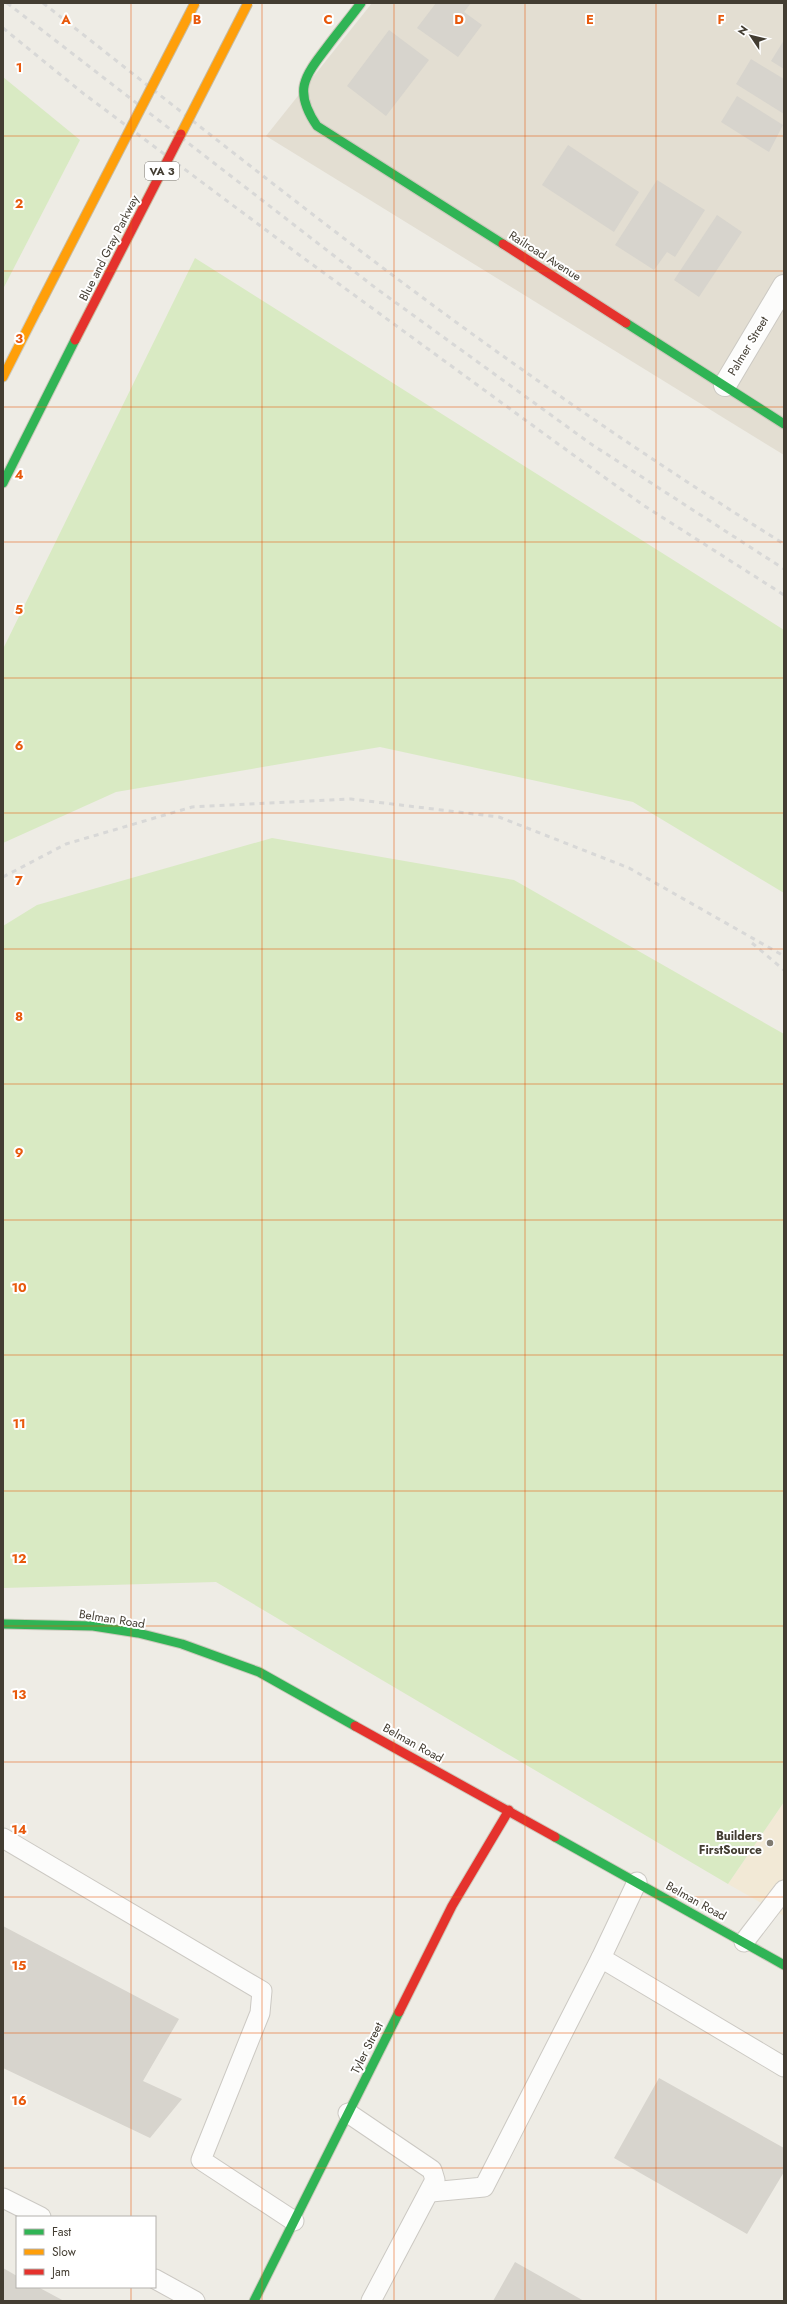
<svg xmlns="http://www.w3.org/2000/svg" width="787" height="2304" font-family="Jost,sans-serif">
	<rect width="100%" height="100%" fill="#eeece5"/>
	<!-- residential -->
	<path fill="#e3ded2" d="M372 3H784V455L266 136Z"/>
	<!-- commercial -->
	<path fill="#f2e9d6" d="M784 1802V1916L728 1884Z"/>
	<!-- green -->
	<g fill="#d9eac3">
		<path d="M3 77 80 140 3 289Z"/>
		<path d="M195 258 784 630V893L633 802 380 747 116 792 3 843V649Z"/>
		<path d="M272 838 514 880 784 1034V1802L728 1884 216 1582 3 1588V926L37 905Z"/>
	</g>
	<!-- building -->
	<g fill="#d7d4cd">
		<path d="M436 3H471L464 12 482 25 458 57 417 28Z"/>
		<path d="M389 30 429 60 386 116 347 86Z"/>
		<path d="M784 40V69L771 61Z"/>
		<path d="M751 59 784 79V114L736 84Z"/>
		<path d="M737 96 783 125 769 152 721 122Z"/>
		<path d="M568 145 639 192 614 232 542 185Z"/>
		<path d="M657 180 705 210 675 257 667 252 654 270 615 245Z"/>
		<path d="M717 215 742 232 699 297 674 280Z"/>
		<path d="M3 1926 179 2019 143 2081 182 2099 150 2138 3 2068Z"/>
		<path d="M659 2078 784 2148V2172L747 2234 614 2158Z"/>
		<path d="M515 2262 584 2301H493Z"/>
		<path d="M3 2268 17 2276V2287H38L64 2301H3Z"/>
	</g>
	<g fill="none" stroke-linecap="round" stroke-linejoin="round">
		<defs>
			<g id="lane">
				<path d="M3 1838 262 1991 260 2013 201 2160 294 2221"/>
				<path d="M637 1882 601 1958 784 2067"/>
				<path d="M744 1942 784 1890"/>
				<path d="M348 2113 432 2170 435 2180 371 2301"/>
				<path d="M431 2192 484 2187 601 1958"/>
				<path d="M3 2198 41 2217"/>
				<path d="M155 2279 195 2301"/>
			</g>
			<path id="street" d="M725 385 784 286"/>
			<g id="fast">
				<path d="M361 3C350 18 338 32 327 47 304 77 293 91 317 126L503 244"/>
				<path d="M626 323 784 424"/>
				<path d="M3 483 75 340"/>
				<path d="M3 1624 93 1626 138 1633 182 1644 259 1672 355 1726"/>
				<path d="M555 1837 784 1965"/>
				<path d="M254 2301 399 2012"/>
			</g>
			<path id="slow" d="M3 377 37 310"/>
			<g id="jam">
				<path d="M503 244 626 323"/>
				<path d="M355 1726 555 1837"/>
				<path d="M399 2012 452 1906 509 1810"/>
			</g>
		</defs>
		<!-- lane casing -->
		<use href="#lane" stroke="#ccc9c3" stroke-width="21"/>
		<!-- street casing -->
		<use href="#street" stroke="#ccc9c3" stroke-width="24"/>
		<!-- fast casing -->
		<use href="#fast" stroke="#cdc9bc" stroke-width="11"/>
		<!-- slow casing -->
		<use href="#slow" stroke="#cdc9bc" stroke-width="11"/>
		<!-- jam casing -->
		<use href="#jam" stroke="#cdc9bc" stroke-width="11"/>
		<!-- lane -->
		<use href="#lane" stroke="#fcfcfb" stroke-width="19"/>
		<!-- street -->
		<use href="#street" stroke="#fcfcfb" stroke-width="22"/>
		<!-- fast -->
		<use href="#fast" stroke="#30b455" stroke-width="9"/>
		<!-- slow -->
		<use href="#slow" stroke="#ff9f0a" stroke-width="9"/>
		<!-- jam -->
		<use href="#jam" stroke="#e5322d" stroke-width="9"/>
		<!-- rail -->
		<g stroke="#d8d8d7" stroke-width="3" stroke-dasharray="5 5" stroke-linecap="butt">
			<path d="M7 3 377 289 591 444 784 569"/>
			<path d="M43 3C164 98 284 194 407 286 529 377 655 463 784 544"/>
			<path d="M3 28 84 94 298 254 554 441 643 505 784 595"/>
			<path d="M3 877 66 844 192 807 351 799 499 817 629 868 784 956"/>
			<path d="M752 943 784 970"/>
		</g>
		<defs>
			<g id="slow-bridge">
				<path d="M181 134 248 3"/>
				<path d="M37 310 195 3"/>
			</g>
			<path id="jam-bridge" d="M75 340 181 134"/>
		</defs>
		<!-- slow-bridge casing -->
		<use href="#slow-bridge" stroke="#c7ba9f" stroke-width="11" stroke-linecap="butt"/>
		<!-- jam-bridge casing -->
		<use href="#jam-bridge" stroke="#c7ba9f" stroke-width="11" stroke-linecap="butt"/>
		<!-- slow-bridge -->
		<use href="#slow-bridge" stroke="#ff9f0a" stroke-width="9"/>
		<!-- jam-bridge -->
		<use href="#jam-bridge" stroke="#e5322d" stroke-width="9"/>
	</g>
	<!-- grid -->
	<path fill="none" stroke="#e8590c" stroke-width="1" stroke-opacity="0.55" d="M131 3V2217M262 3V2301M394 3V2301M525 3V2301M656 3V2301M3 136H784M3 271H784M3 407H784M3 542H784M3 678H784M3 813H784M3 949H784M3 1084H784M3 1220H784M3 1355H784M3 1491H784M3 1626H784M3 1762H784M3 1897H784M3 2033H784M3 2168H784M131 2287V2301"/>
	<!-- markers -->
	<circle fill="#7f7a71" stroke="#fff" stroke-width="1.5" cx="770" cy="1843" r="4"/>
	<g text-anchor="middle" dominant-baseline="central" stroke-width="4" stroke-linejoin="round" paint-order="stroke">
		<!-- shield labels -->
		<rect fill="#fff" stroke="#7b7770" stroke-width="1" x="145" y="162" width="34" height="18" rx="3"/>
		<g font-size="11" font-weight="bold" fill="#433d32">
			<text x="162" y="171">VA 3</text>
		</g>
		<!-- street labels -->
		<g font-size="12" fill="#433d32" stroke="#fff">
			<text transform="translate(109 248) rotate(-63)">Blue and Gray Parkway</text>
			<text transform="translate(545 256) rotate(32)">Railroad Avenue</text>
			<text transform="translate(748 346) rotate(-59)">Palmer Street</text>
			<text transform="translate(112 1619) rotate(9)">Belman Road</text>
			<text transform="translate(413 1743) rotate(29)">Belman Road</text>
			<text transform="translate(696 1901) rotate(29)">Belman Road</text>
			<text transform="translate(367 2048) rotate(-63)">Tyler Street</text>
		</g>
		<!-- poi labels -->
		<g font-size="12" font-weight="bold" fill="#433d32" stroke="#fff" text-anchor="end">
			<text x="762" y="1836">Builders<tspan x="762" dy="14">FirstSource</tspan></text>
		</g>
	</g>
	<g font-size="13" text-anchor="middle" font-weight="bold" fill="#e8590c" stroke="#fff" stroke-width="4" stroke-linejoin="round" paint-order="stroke">
		<text x="66" y="24">A</text>
		<text x="197" y="24">B</text>
		<text x="328" y="24">C</text>
		<text x="459" y="24">D</text>
		<text x="590" y="24">E</text>
		<text x="721" y="24">F</text>
		<text x="19" y="72">1</text>
		<text x="19" y="208">2</text>
		<text x="19" y="343">3</text>
		<text x="19" y="479">4</text>
		<text x="19" y="614">5</text>
		<text x="19" y="750">6</text>
		<text x="19" y="885">7</text>
		<text x="19" y="1021">8</text>
		<text x="19" y="1157">9</text>
		<text x="19" y="1292">10</text>
		<text x="19" y="1428">11</text>
		<text x="19" y="1563">12</text>
		<text x="19" y="1699">13</text>
		<text x="19" y="1834">14</text>
		<text x="19" y="1970">15</text>
		<text x="19" y="2105">16</text>
	</g>
	<!-- border -->
	<rect width="787" height="2304" fill="none" stroke="#433d32" stroke-width="8"/>
	<!-- legend -->
	<rect x="16" y="2216" width="140" height="72" fill="#ffffff" stroke="#b4b1ad"/>
	<rect x="24" y="2229" width="20" height="6" fill="#30b455" stroke="#b4b1ad"/>
	<text x="52" y="2236" font-size="12" fill="#433d32">Fast</text>
	<rect x="24" y="2249" width="20" height="6" fill="#ff9f0a" stroke="#b4b1ad"/>
	<text x="52" y="2256" font-size="12" fill="#433d32">Slow</text>
	<rect x="24" y="2269" width="20" height="6" fill="#e5322d" stroke="#b4b1ad"/>
	<text x="52" y="2276" font-size="12" fill="#433d32">Jam</text>
	<!-- north arrow -->
	<g transform="translate(751 36) rotate(305)" stroke="#ffffff" stroke-width="3" paint-order="stroke">
	<path d="M0-3L7 15L0 10L-7 15Z" fill="#433d32"/>
	<text y="-6" font-size="11" font-weight="bold" text-anchor="middle" fill="#433d32">N</text>
	</g>
</svg>
